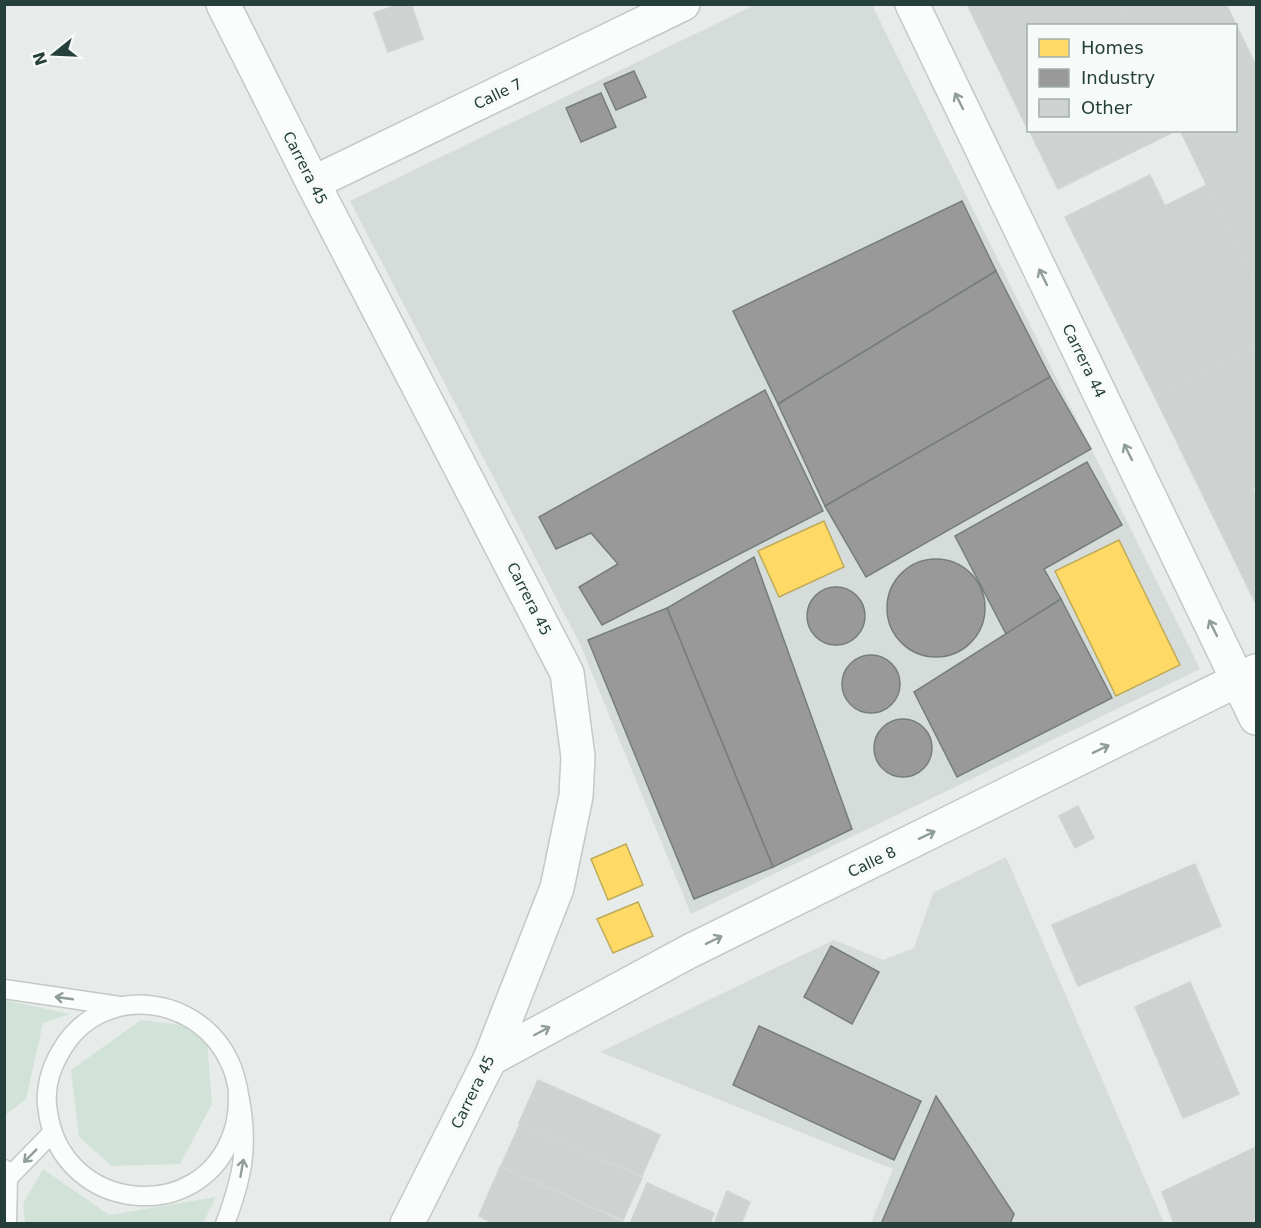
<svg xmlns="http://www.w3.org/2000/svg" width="1261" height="1228" font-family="'DejaVu Sans',sans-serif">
	<rect width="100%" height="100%" fill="#e7ebe9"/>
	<!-- built -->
	<g fill="#d5dcda">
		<path d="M755 5H872L1200 669 691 914 580 644 350 201Z"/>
		<path d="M1006 857 1164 1223H871L893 1169 600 1052 834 940 883 960 914 948 933 893Z"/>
	</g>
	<!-- green -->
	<g fill="#d1e3d8">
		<path d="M5 1000 70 1014 43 1023 26 1099 5 1115Z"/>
		<path d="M141 1020 206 1028 212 1104 180 1164 112 1166 79 1137 71 1070Z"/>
		<path d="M43 1169 109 1215 216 1197 203 1223H25L23 1204Z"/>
	</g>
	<!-- homes -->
	<g fill="#ffd966" stroke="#beab59" stroke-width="1.5">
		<path d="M824 521 844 567 779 597 758 551Z"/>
		<path d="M1119 540 1180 665 1116 696 1055 571Z"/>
		<path d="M626 844 643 885 608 900 591 859Z"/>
		<path d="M638 902 653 936 613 953 597 919Z"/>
	</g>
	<!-- industry -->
	<g fill="#999" stroke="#767e7c" stroke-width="1.5">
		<path d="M634 71 646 97 616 110 604 84Z"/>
		<path d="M601 93 616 127 581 142 566 108Z"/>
		<path d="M962 201 996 271 778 404 733 311Z"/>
		<path d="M996 271 1050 377 825 506 778 404Z"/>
		<path d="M1050 377 1091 449 866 577 825 506Z"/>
		<path d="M765 390 823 511 602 625 579 587 618 564 591 533 556 549 539 517Z"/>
		<path d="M1087 462 1122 525 1044 569 1061 599 1006 634 955 536Z"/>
		<path d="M754 557 852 829 773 867 667 608Z"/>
		<circle cx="936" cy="608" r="49"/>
		<circle cx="836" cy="616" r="29"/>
		<path d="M1061 599 1112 698 957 777 914 692Z"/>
		<path d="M667 608 773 867 694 899 588 640Z"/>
		<circle cx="871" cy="684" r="29"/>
		<circle cx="903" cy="748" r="29"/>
		<path d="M831 946 879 972 852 1024 804 997Z"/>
		<path d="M759 1026 921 1101 894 1160 733 1085Z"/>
		<path d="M936 1096 1014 1214 1010 1224H881Z"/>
	</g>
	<!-- building -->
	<g fill="#ced2d1" stroke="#d0d4d2" stroke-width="1.5">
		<path d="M400 4H411L423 39 388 52 374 13Z"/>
		<path d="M967 4H1118L1128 26H1028V130Z"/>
		<path d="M1118 4H1226L1256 66V286L1180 130H1236V26H1128Z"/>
		<path d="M1029 130H1177L1058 189Z"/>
		<path d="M1150 175 1165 206 1207 185 1256 286V346L1155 397 1065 217Z"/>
		<path d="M1256 346V487L1253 489 1256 497V604L1155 397Z"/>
		<path d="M1078 806 1094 838 1075 848 1059 816Z"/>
		<path d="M1195 864 1221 926 1078 986 1052 925Z"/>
		<path d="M1190 982 1239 1094 1183 1118 1135 1007Z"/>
		<path d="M538 1080 660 1135 642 1176 519 1123Z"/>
		<path d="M520 1124 642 1178 623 1220 501 1166Z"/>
		<path d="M1256 1147V1224H1174L1162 1192Z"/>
		<path d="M500 1167 623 1222 622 1224H494L479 1216Z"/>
		<path d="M647 1183 714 1213 710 1224H630Z"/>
		<path d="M727 1191 750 1202 741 1224H714Z"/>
	</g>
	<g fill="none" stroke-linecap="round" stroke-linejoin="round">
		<defs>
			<g id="lane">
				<path d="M4 989 120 1006"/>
				<path d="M4 1169 8 1178 7 1224"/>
				<path d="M8 1178 52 1133"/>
				<path d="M225 1224C242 1178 249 1149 240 1100 238 1088 236 1076 231 1065 201 994 101 981 61 1051 50 1069 44 1091 48 1112 62 1213 202 1227 233 1132 238 1118 238 1103 238 1088"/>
			</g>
			<g id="street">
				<path d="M223 4 313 183 567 673 578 757 576 796 557 888 490 1059 407 1224"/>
				<path d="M313 183 683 4"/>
				<path d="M490 1059 688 952 1256 671"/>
			</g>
			<path id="secondary" d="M912 4 1256 718"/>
		</defs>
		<!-- lane casing -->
		<use href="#lane" stroke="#c4c8c7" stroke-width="21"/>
		<!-- street casing -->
		<use href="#street" stroke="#c4c8c7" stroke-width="36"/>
		<!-- secondary casing -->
		<use href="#secondary" stroke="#c3c9c7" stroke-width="36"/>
		<!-- lane -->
		<use href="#lane" stroke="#fbfcfc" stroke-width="18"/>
		<!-- street -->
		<use href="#street" stroke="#fbfcfc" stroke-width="33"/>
		<!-- secondary -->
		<use href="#secondary" stroke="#fbfcfc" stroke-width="33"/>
	</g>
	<!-- one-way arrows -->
	<defs><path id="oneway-shaft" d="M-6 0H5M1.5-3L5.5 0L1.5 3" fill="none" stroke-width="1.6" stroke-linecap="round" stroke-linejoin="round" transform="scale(1.5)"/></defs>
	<g stroke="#909e9b">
		<use href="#oneway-shaft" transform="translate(959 101) rotate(-116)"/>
		<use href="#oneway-shaft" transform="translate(1043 277) rotate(-116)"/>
		<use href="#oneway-shaft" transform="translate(1128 452) rotate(-116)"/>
		<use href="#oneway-shaft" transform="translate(1213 628) rotate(-116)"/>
		<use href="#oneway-shaft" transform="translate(1101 749) rotate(-26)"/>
		<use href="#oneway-shaft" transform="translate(927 835) rotate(-26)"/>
		<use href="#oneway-shaft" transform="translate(714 940) rotate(-26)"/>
		<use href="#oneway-shaft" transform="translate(64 998) rotate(-172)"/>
		<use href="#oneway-shaft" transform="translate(542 1031) rotate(-28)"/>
		<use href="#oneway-shaft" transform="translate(30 1156) rotate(135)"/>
		<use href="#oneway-shaft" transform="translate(242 1168) rotate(-80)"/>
	</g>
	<g text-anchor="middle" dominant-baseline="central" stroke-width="6" stroke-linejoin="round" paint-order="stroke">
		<!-- street labels -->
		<g font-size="15" fill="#253f3a" stroke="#f6faf8">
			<text transform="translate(498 94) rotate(-26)">Calle 7</text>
			<text transform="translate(305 168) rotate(63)">Carrera 45</text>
			<text transform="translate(1084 361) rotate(64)">Carrera 44</text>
			<text transform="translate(529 599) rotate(63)">Carrera 45</text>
			<text transform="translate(872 862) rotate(-26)">Calle 8</text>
			<text transform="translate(473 1092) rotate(-64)">Carrera 45</text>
		</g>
	</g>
	<!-- border -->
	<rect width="1261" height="1228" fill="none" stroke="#253f3a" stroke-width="12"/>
	<!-- legend -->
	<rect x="1027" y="24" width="210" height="108" fill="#f6faf8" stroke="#a2afac" stroke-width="1.5"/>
	<rect x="1039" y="39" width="30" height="18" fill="#ffd966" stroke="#a2afac" stroke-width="1.5"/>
	<text x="1081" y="54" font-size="18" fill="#253f3a">Homes</text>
	<rect x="1039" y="69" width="30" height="18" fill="#999999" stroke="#a2afac" stroke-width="1.5"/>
	<text x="1081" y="84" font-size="18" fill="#253f3a">Industry</text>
	<rect x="1039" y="99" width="30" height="18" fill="#ced2d1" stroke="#a2afac" stroke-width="1.5"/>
	<text x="1081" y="114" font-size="18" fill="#253f3a">Other</text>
	<!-- north arrow -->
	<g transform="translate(54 54) rotate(252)" stroke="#f6faf8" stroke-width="4.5" paint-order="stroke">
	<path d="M0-4.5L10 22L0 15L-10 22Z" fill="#253f3a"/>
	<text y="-9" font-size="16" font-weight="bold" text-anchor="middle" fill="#253f3a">N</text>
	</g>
</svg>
